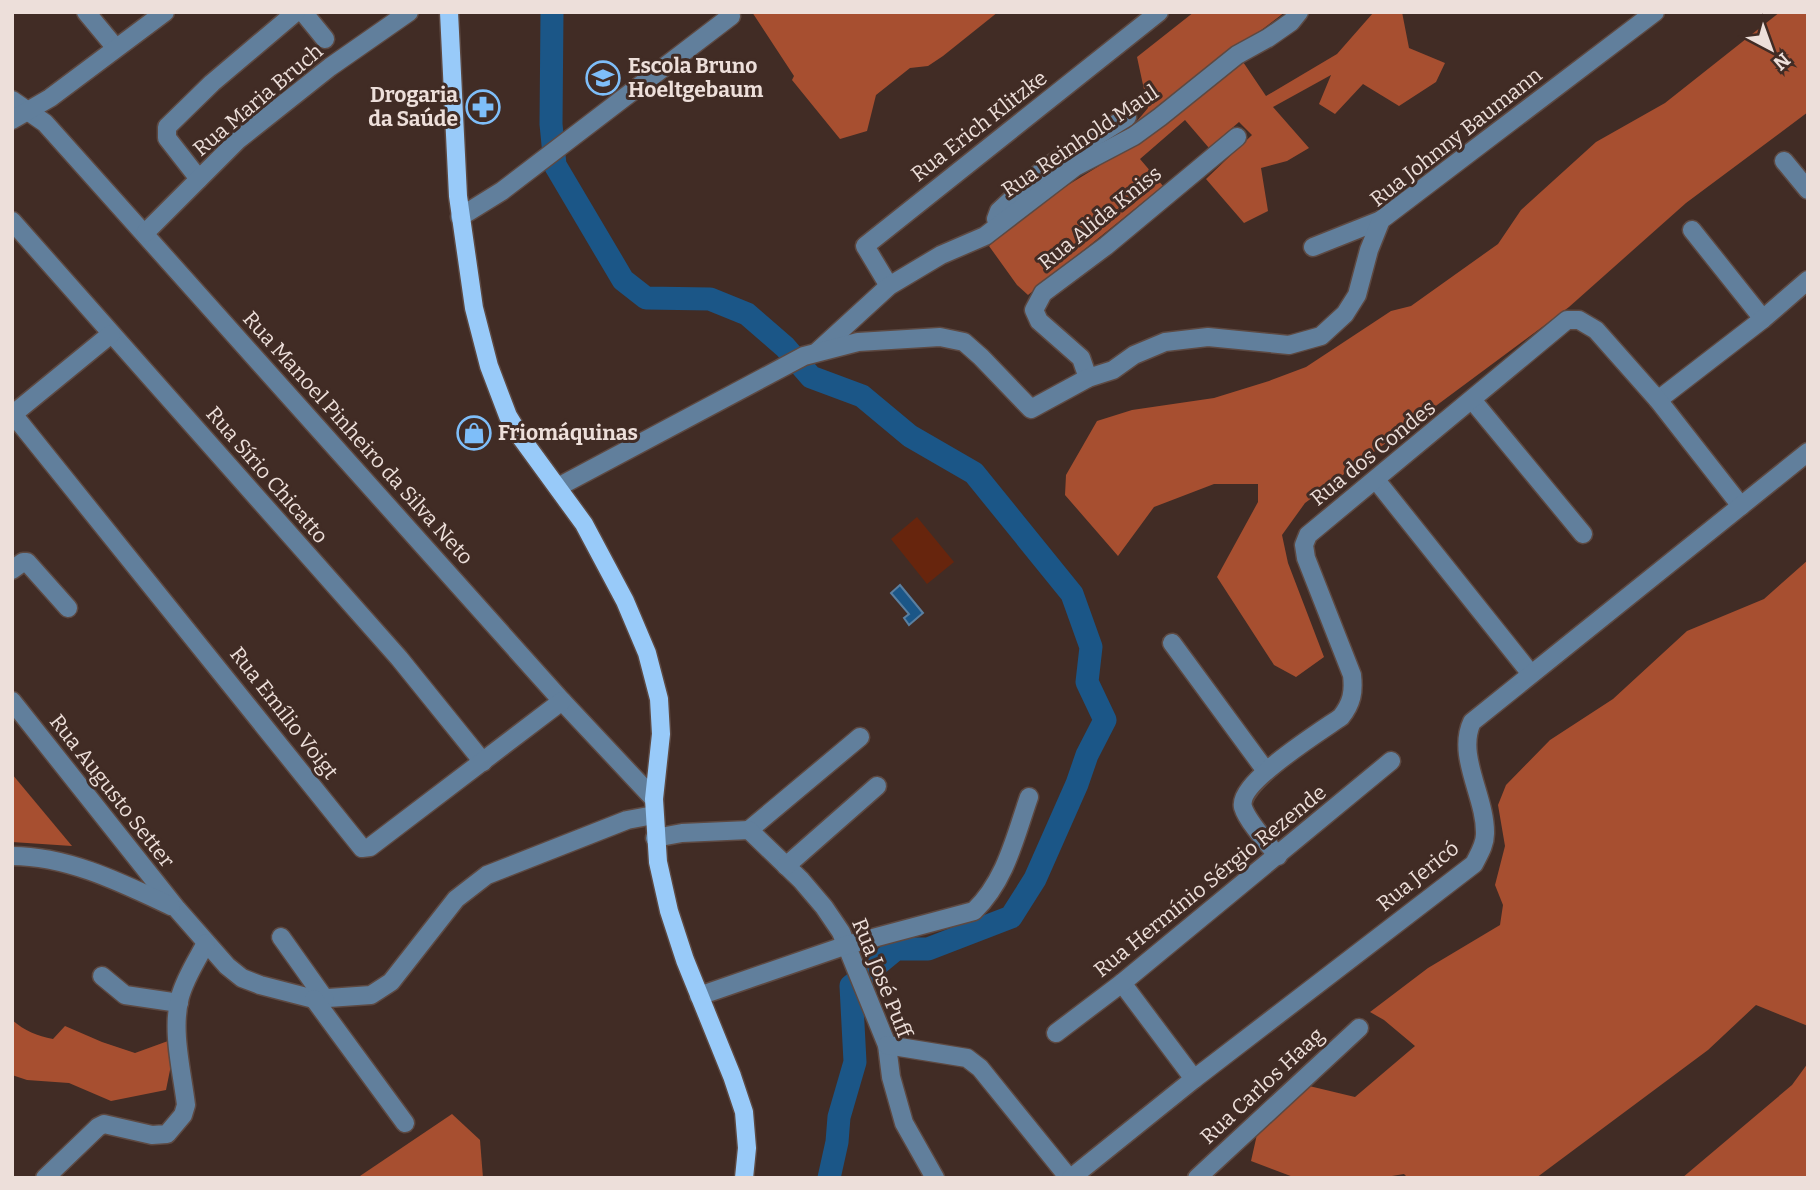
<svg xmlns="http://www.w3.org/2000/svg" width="1820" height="1190" font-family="Bitter,serif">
	<rect width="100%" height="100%" fill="#412c25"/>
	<!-- green -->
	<path fill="#67250d" d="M917 517 954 562 927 584 891 539Z"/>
	<!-- forest -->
	<g fill="#a74f30">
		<path d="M752 12H998L943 56 928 66 910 68 876 95 867 131 840 139 792 80 794 76Z"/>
		<path d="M1194 12H1285L1235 50 1266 96 1337 54 1373 13 1402 12 1409 48 1445 63 1436 82 1399 106 1363 84 1335 114 1319 104 1331 75 1273 107 1309 148 1287 161 1261 168 1268 211 1244 223 1206 179 1252 135 1239 122 1209 148 1185 120 1140 159 1163 186 1028 295 1017 285 989 246 1042 201 1099 166 1148 108 1137 57Z"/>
		<path d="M1780 12H1808V112L1686 203 1569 307 1305 503 1282 535 1288 563 1324 657 1296 677 1274 665 1217 577 1258 502V484H1214L1154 507 1118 556 1065 495 1066 475 1097 421 1132 410 1214 398 1269 381 1306 367 1391 311 1411 306 1498 244 1521 210 1596 142 1665 103Z"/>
		<path d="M1808 560V1026L1756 1005 1708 1050 1536 1178H1408L1404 1174 1380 1178H1296L1251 1161 1260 1121 1305 1085 1355 1097 1415 1046 1384 1020 1370 1012 1428 968 1500 925 1503 905 1495 885 1505 846 1498 805 1506 785 1550 740 1613 699 1687 631 1764 599Z"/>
		<path d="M12 774 72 846 12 842Z"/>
		<path d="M12 1020C25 1031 37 1036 53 1039L65 1026 102 1042 135 1053 168 1041 171 1065 166 1090 111 1101 69 1083 27 1080 12 1075Z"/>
		<path d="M1808 1063V1178H1682L1792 1085Z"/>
		<path d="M452 1114 480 1140 483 1178H357Z"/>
	</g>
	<!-- water -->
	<path fill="#1b5687" stroke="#5a7fa0" stroke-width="2" d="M900 585 923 613 909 625 904 618 909 614 891 593Z"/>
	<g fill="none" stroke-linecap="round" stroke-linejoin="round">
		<!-- river -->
		<path stroke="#1b5687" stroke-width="23" d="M552 12 551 124 555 165 623 280 646 298 710 299 747 314 785 347 811 377 862 396 910 436 974 473 1072 594 1091 647 1087 682 1105 720 1087 755 1077 784 1035 879 1011 917 928 949H896L851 986 855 1062 839 1117 837 1142 829 1178"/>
		<defs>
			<g id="minor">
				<path d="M86 12 115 47"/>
				<path d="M303 12 325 39"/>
				<path d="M12 100 45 123 562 701 654 799"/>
				<path d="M12 120 50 98 165 12"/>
				<path d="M1784 161 1808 190"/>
				<path d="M199 179 167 138V127L212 83 296 12"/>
				<path d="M460 217 502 191 731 16"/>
				<path d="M996 219 999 211 1045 168 1127 117"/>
				<path d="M12 221 399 658 483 762"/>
				<path d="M1692 230 1763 319"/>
				<path d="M145 233 238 140 330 67 409 12"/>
				<path d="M1313 247 1381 220"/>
				<path d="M889 286 865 246 1159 12"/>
				<path d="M818 351 889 286 941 255 985 236 1075 167 1134 136 1160 117 1237 55 1268 38 1291 22 1299 12"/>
				<path d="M1088 378 1081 358 1039 321 1034 310 1043 293 1106 246 1237 137"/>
				<path d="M1658 400 1763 319 1808 280"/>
				<path d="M1473 401 1583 534"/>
				<path d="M12 413 362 848 370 847 562 701"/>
				<path d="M12 415 111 334"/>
				<path d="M1376 480 1531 674"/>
				<path d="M558 487 804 356 858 342 940 337 964 342 981 357 1031 409 1088 378 1113 370 1134 355 1165 342 1208 337 1289 345 1321 336 1345 314 1357 295 1369 250 1381 220 1655 12"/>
				<path d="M12 570 23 562H27L68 608"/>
				<path d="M1172 643 1266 771"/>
				<path d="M12 701 177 909 227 966 242 978 260 985 314 999 371 995 391 982 456 899 487 875 627 820 654 815"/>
				<path d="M749 830 860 737"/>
				<path d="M655 838 682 833 749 830 801 880 824 907 841 932 887 1045 891 1077 904 1123 935 1178"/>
				<path d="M12 856C68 856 122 883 171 906"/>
				<path d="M1278 856C1268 844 1247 821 1243 807 1237 783 1321 731 1341 717 1352 703 1354 692 1352 675L1306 558 1304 545 1308 535 1567 320H1579L1596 330 1658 400 1741 506"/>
				<path d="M786 866 877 786"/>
				<path d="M281 937 325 999"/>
				<path d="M102 976 125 995 179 1003"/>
				<path d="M1122 983 1194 1079"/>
				<path d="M699 996 847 945 974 911C1006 880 1015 837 1029 797"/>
				<path d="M314 999 405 1123"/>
				<path d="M1056 1033 1122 983 1391 761"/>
				<path d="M887 1045 967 1058 980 1068 1069 1178"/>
				<path d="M45 1178 98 1127 104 1124 152 1135 167 1134 183 1115 186 1105C182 1071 171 1030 180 997 185 978 197 960 206 943"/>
				<path d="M1071 1178 1194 1079 1474 864C1479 854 1485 845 1485 834 1486 797 1456 756 1472 722L1808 452"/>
				<path d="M1197 1178 1359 1028"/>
			</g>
			<path id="major" d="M449 12 458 196 474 308 489 366 508 416 522 439 584 524 625 601 647 653 659 699 661 734 654 799 658 862 669 911 685 960 732 1076 744 1112 747 1148 744 1178"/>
		</defs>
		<!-- minor casing -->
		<use href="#minor" stroke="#5d4942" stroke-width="21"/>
		<!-- major casing -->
		<use href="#major" stroke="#5d4942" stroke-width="21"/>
		<!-- minor -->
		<use href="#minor" stroke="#617f9c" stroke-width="18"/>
		<!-- major -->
		<use href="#major" stroke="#98caf9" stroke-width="18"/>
	</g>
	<!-- icons -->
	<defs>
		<symbol id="school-ring" viewBox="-11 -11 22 22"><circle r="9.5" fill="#412c25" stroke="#7ebef9" stroke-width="1.5"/><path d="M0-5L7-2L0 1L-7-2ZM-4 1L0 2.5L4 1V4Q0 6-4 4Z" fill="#7ebef9"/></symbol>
		<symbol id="pharmacy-ring" viewBox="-11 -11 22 22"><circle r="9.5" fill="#412c25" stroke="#7ebef9" stroke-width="1.5"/><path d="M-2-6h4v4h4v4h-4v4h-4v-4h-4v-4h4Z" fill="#7ebef9"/></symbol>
		<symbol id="shop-ring" viewBox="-11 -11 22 22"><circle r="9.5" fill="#412c25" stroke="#7ebef9" stroke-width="1.5"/><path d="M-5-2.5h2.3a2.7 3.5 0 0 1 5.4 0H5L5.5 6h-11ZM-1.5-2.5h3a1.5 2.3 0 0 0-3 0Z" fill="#7ebef9"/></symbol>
	</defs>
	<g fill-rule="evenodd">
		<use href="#school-ring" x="584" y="59" width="38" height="38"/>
		<use href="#pharmacy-ring" x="464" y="88" width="38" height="38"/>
		<use href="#shop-ring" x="455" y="414" width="38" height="38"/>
	</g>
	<g text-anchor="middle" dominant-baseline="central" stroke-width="6" stroke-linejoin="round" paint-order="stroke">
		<!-- poi labels -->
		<g font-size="21" font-weight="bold" fill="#eddfda" stroke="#412c25" text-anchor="start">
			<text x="628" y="66">Escola Bruno<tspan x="628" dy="24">Hoeltgebaum</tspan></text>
			<text x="458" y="95" text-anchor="end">Drogaria<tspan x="458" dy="24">da Saúde</tspan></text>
			<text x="498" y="433">Friomáquinas</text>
		</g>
		<!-- street labels -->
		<g font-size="21" fill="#eddfda" stroke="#412c25">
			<text transform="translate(258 100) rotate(-40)">Rua Maria Bruch</text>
			<text transform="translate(979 126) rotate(-38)">Rua Erich Klitzke</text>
			<text transform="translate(1456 137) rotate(-38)">Rua Johnny Baumann</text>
			<text transform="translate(1080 141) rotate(-34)">Rua Reinhold Maul</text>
			<text transform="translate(1100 218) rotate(-39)">Rua Alida Kniss</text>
			<text transform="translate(358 438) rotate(48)">Rua Manoel Pinheiro da Silva Neto</text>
			<text transform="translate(1373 453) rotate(-39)">Rua dos Condes</text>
			<text transform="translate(267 475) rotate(49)">Rua Sírio Chicatto</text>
			<text transform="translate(284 713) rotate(52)">Rua Emílio Voigt</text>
			<text transform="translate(112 791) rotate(52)">Rua Augusto Setter</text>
			<text transform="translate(1418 876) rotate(-39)">Rua Jericó</text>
			<text transform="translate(1210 881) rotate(-39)">Rua Hermínio Sérgio Rezende</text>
			<text transform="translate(882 978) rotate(68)">Rua José Puff</text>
			<text transform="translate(1262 1086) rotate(-43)">Rua Carlos Haag</text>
		</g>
	</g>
	<!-- border -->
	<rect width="1820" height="1190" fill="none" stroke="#eddfda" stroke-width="28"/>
	<!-- north arrow -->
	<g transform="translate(1771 49) rotate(139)" stroke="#412c25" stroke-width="5" paint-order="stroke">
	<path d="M0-5L12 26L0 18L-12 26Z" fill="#eddfda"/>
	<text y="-10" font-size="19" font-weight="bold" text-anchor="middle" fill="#eddfda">N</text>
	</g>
</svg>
